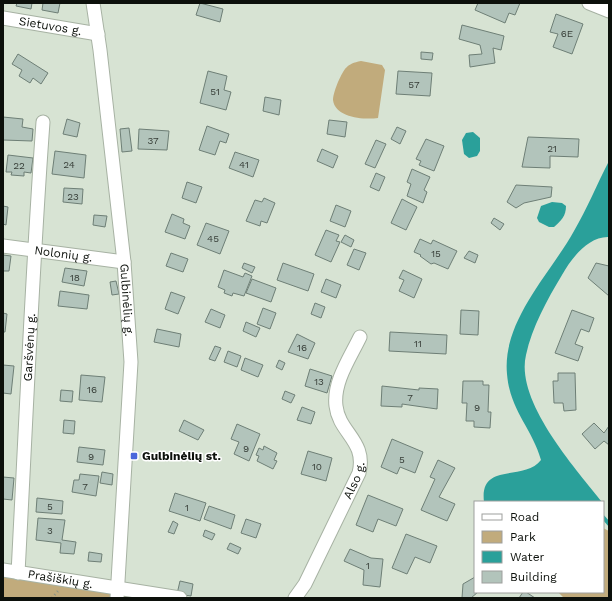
<svg xmlns="http://www.w3.org/2000/svg" width="612" height="601" font-family="'Work Sans',sans-serif">
	<rect width="100%" height="100%" fill="#d7e3d3"/>
	<!-- green -->
	<g fill="#c1ab7c">
		<path d="M361 61 382 65 385 70 378 118C365 120 335 118 333 100 333 95 336 87 338 82 345 68 346 64 361 61Z"/>
		<path d="M603 528 609 531V598H564L558 592H603Z"/>
		<path d="M3 577 149 598H3Z"/>
	</g>
	<!-- water -->
	<g fill="#2aa09a">
		<path d="M473 132 480 138V151L477 156 469 158 464 154 462 140 466 133Z"/>
		<path d="M609 161V237C588 236 571 259 562 275 547 300 532 327 526 355 515 401 575 468 602 502H484C479 461 525 482 541 460 532 428 510 411 507 374 502 321 550 274 574 231 587 209 597 184 609 161Z"/>
		<path d="M552 202 562 203 566 206C566 216 561 221 554 227H549L539 222 537 218 541 206Z"/>
	</g>
	<g fill="none" stroke-linecap="round" stroke-linejoin="round">
		<!-- stream -->
		<path stroke="#2aa09a" stroke-width="4" d="M603 517 609 524"/>
	</g>
	<!-- building -->
	<g fill="#b2c4bb" stroke="#6e7f76">
		<path d="M17 3H32L31 9 16 6Z"/>
		<path d="M43 3H60L58 13 42 10Z"/>
		<path d="M200 3 223 9 220 22 196 15Z"/>
		<path d="M478 3H520L515 15 509 13 505 23 475 10Z"/>
		<path d="M556 14 583 24 572 54 553 47 558 34 550 32Z"/>
		<path d="M462 25 504 36 501 50 493 48 495 63 470 67 469 55 482 54 480 45 459 39Z"/>
		<path d="M421 52 433 53 432 60 421 59Z"/>
		<path d="M18 54 48 73 41 84 33 78 30 83 19 76 22 70 12 64Z"/>
		<path d="M208 71 227 76 224 90 231 92 226 110 200 103Z"/>
		<path d="M398 71 432 73 430 96 396 94Z"/>
		<path d="M265 97 281 100 279 115 263 111Z"/>
		<path d="M3 117 23 119 22 127 33 129 32 141 3 140Z"/>
		<path d="M67 119 80 123 77 137 63 134Z"/>
		<path d="M329 120 347 122 345 137 327 134Z"/>
		<path d="M207 126 229 134 226 143 220 141 215 155 199 150Z"/>
		<path d="M397 127 406 131 400 144 391 139Z"/>
		<path d="M129 128 132 151 122 152 120 129Z"/>
		<path d="M139 129 169 131 167 150 138 149Z"/>
		<path d="M528 137 579 139 578 157 550 156V168L522 167Z"/>
		<path d="M426 139 444 146 434 171 419 165 421 161 416 159Z"/>
		<path d="M376 140 386 144 375 168 365 164Z"/>
		<path d="M322 149 338 156 333 168 317 161Z"/>
		<path d="M55 151 86 155 84 178 52 174Z"/>
		<path d="M235 152 259 160 253 177 229 168Z"/>
		<path d="M8 155 33 158 31 173 24 172V176L11 175 12 172H6Z"/>
		<path d="M412 169 430 177 424 190 427 192 423 203 407 196 411 184 407 182Z"/>
		<path d="M376 173 385 177 379 191 370 187Z"/>
		<path d="M187 182 202 187 196 203 182 198Z"/>
		<path d="M516 185 552 187 551 197 524 203 516 208 507 202Z"/>
		<path d="M64 188 83 189 82 204 63 202Z"/>
		<path d="M264 198 275 203 267 223 261 221 260 226 246 221 255 200 262 202Z"/>
		<path d="M402 199 417 207 406 230 391 223Z"/>
		<path d="M336 205 351 211 345 227 330 221Z"/>
		<path d="M3 206 8 207 6 225 3 224Z"/>
		<path d="M172 214 184 219 183 223 190 226 185 239 165 232Z"/>
		<path d="M94 215 107 216 105 227 93 225Z"/>
		<path d="M494 218 504 224 500 230 491 223Z"/>
		<path d="M206 223 229 231 220 254 197 245Z"/>
		<path d="M326 230 339 235 336 241 340 242 331 262 315 255Z"/>
		<path d="M345 235 354 240 351 247 341 242Z"/>
		<path d="M420 239 431 244 433 240 457 251 448 269 434 263 431 264 420 256 421 255 414 252Z"/>
		<path d="M354 249 366 253 359 270 347 265Z"/>
		<path d="M469 251 478 255 475 263 464 258Z"/>
		<path d="M171 253 188 259 183 272 166 266Z"/>
		<path d="M3 255 11 256 9 271H3Z"/>
		<path d="M244 263 255 267 252 273 242 268Z"/>
		<path d="M283 263 314 274 308 291 277 280Z"/>
		<path d="M596 263 609 266V296L588 278Z"/>
		<path d="M65 268 87 271 84 286 62 282Z"/>
		<path d="M224 270 243 277 245 273 252 276 244 296 233 293 232 296 224 293 225 290 218 287Z"/>
		<path d="M403 270 422 279 414 298 399 291 404 280 399 278Z"/>
		<path d="M252 279 276 288 271 302 246 293Z"/>
		<path d="M326 279 341 285 336 298 321 292Z"/>
		<path d="M116 281 119 294 112 295 110 282Z"/>
		<path d="M60 291 89 295 87 309 58 306Z"/>
		<path d="M171 292 185 297 178 314 165 309Z"/>
		<path d="M315 303 325 307 321 318 311 314Z"/>
		<path d="M263 308 276 313 270 329 257 324Z"/>
		<path d="M211 309 225 315 220 328 205 322Z"/>
		<path d="M461 310 479 311 478 335 460 334Z"/>
		<path d="M572 310 594 318 589 332 581 329 575 344 583 347 578 361 555 353Z"/>
		<path d="M3 313 7 314 5 332H3Z"/>
		<path d="M246 322 260 328 256 337 243 331Z"/>
		<path d="M157 329 181 334 179 347 154 342Z"/>
		<path d="M390 332 447 335 446 354 389 351Z"/>
		<path d="M297 334 315 343 308 359 288 352Z"/>
		<path d="M215 346 221 348 215 361 209 359Z"/>
		<path d="M228 351 241 356 237 367 224 362Z"/>
		<path d="M245 358 263 365 258 377 241 370Z"/>
		<path d="M279 360 285 363 282 370 276 367Z"/>
		<path d="M3 365 14 366 11 394 3 393Z"/>
		<path d="M310 369 332 376 327 393 305 386Z"/>
		<path d="M558 373H575L576 410 564 411 563 403H554L553 381H558Z"/>
		<path d="M81 375 105 377 102 402 79 400Z"/>
		<path d="M463 381H483V385H489L488 412H491L490 428 474 427V421H466L467 403H462Z"/>
		<path d="M382 386 419 390V388L438 389 437 409 402 404V407L381 406Z"/>
		<path d="M61 390 73 391 72 402 60 401Z"/>
		<path d="M285 391 295 395 291 403 282 399Z"/>
		<path d="M302 407 315 412 311 424 297 420Z"/>
		<path d="M64 420 75 421 74 434 63 433Z"/>
		<path d="M184 420 204 430 198 440 179 431Z"/>
		<path d="M594 423 604 433 609 426V445L604 441 595 449 582 434Z"/>
		<path d="M237 424 260 434 249 461 234 454 239 442 231 439Z"/>
		<path d="M392 439 423 452 415 473 400 467 397 474 381 467Z"/>
		<path d="M264 446 277 453 274 460 277 461 273 469 257 461 259 456 256 455 259 448 263 450Z"/>
		<path d="M79 447 105 450 103 465 77 462Z"/>
		<path d="M308 451 332 458 326 481 301 474Z"/>
		<path d="M438 460 455 468 439 497 455 504 447 521 421 510 435 479 430 477Z"/>
		<path d="M102 472 113 474 112 485 100 483Z"/>
		<path d="M80 474 99 476 96 496 72 492 74 480H79Z"/>
		<path d="M3 477 14 478 12 500 3 499Z"/>
		<path d="M175 493 206 503 200 521 169 511Z"/>
		<path d="M368 495 403 509 396 526 378 519 373 532 356 525Z"/>
		<path d="M37 498 63 501 62 514 36 512Z"/>
		<path d="M209 506 235 515 231 529 204 519Z"/>
		<path d="M38 518 65 520 62 540 76 542 74 554 60 553 61 543 36 540Z"/>
		<path d="M246 519 261 524 256 538 241 533Z"/>
		<path d="M173 521 178 524 174 534 168 532Z"/>
		<path d="M205 530 215 534 212 540 203 536Z"/>
		<path d="M406 534 437 546 430 563 415 557 407 574 392 568Z"/>
		<path d="M230 543 241 548 238 554 227 549Z"/>
		<path d="M350 549 371 558 383 559 380 587 363 585 364 570 344 561Z"/>
		<path d="M89 552 102 554 101 562 88 561Z"/>
		<path d="M475 577V592H478L471 598H462L463 584Z"/>
		<path d="M180 581 193 584 191 596 177 594Z"/>
		<path d="M523 592H526L535 598H519Z"/>
	</g>
	<g fill="none" stroke-linecap="round" stroke-linejoin="round">
		<defs>
			<g id="minor">
				<path id="s1" d="M93 3 100 50 124 262 131 362 117 598"/>
				<path d="M589 3 609 11"/>
				<path id="s2" d="M3 18 98 34"/>
				<path id="s3" d="M3 246 124 262"/>
				<path id="s4" d="M3 570 180 598"/>
				<path id="s5" d="M18 573C26 422 32 272 43 122"/>
				<path id="s6" d="M295 598 305 584 359 473C367 441 339 433 336 406 333 382 350 358 360 337"/>
			</g>
		</defs>
		<!-- minor casing -->
		<use href="#minor" stroke="#a7b2a3" stroke-width="15"/>
		<!-- path -->
		<path stroke="#899286" stroke-width="2.5" stroke-dasharray="1 3" stroke-linecap="butt" d="M52 598 58 591"/>
		<!-- minor -->
		<use href="#minor" stroke="#fff" stroke-width="13"/>
	</g>
	<!-- markers -->
	<rect fill="#4a67db" stroke="#fff" stroke-width="1.5" x="130" y="452" width="8" height="8" rx="2"/>
	<g text-anchor="middle" dominant-baseline="central" stroke-width="3" stroke-linejoin="round" paint-order="stroke">
		<!-- number labels -->
		<g font-size="10" fill="#363d37">
			<text x="567" y="33">6E</text>
			<text x="414" y="84">57</text>
			<text x="215" y="91">51</text>
			<text x="153" y="140">37</text>
			<text x="552" y="148">21</text>
			<text x="69" y="164">24</text>
			<text x="244" y="164">41</text>
			<text x="19" y="165">22</text>
			<text x="73" y="196">23</text>
			<text x="213" y="238">45</text>
			<text x="436" y="253">15</text>
			<text x="75" y="277">18</text>
			<text x="418" y="343">11</text>
			<text x="302" y="347">16</text>
			<text x="319" y="381">13</text>
			<text x="92" y="389">16</text>
			<text x="410" y="397">7</text>
			<text x="477" y="407">9</text>
			<text x="246" y="448">9</text>
			<text x="91" y="456">9</text>
			<text x="402" y="459">5</text>
			<text x="317" y="466">10</text>
			<text x="85" y="486">7</text>
			<text x="50" y="506">5</text>
			<text x="187" y="507">1</text>
			<text x="50" y="530">3</text>
			<text x="368" y="565">1</text>
		</g>
		<!-- street labels -->
		<g font-size="12" fill="#0c100b" stroke="#fff">
			<text stroke="none"><textPath href="#s2" startOffset="48">Sietuvos g.</textPath></text>
			<text stroke="none"><textPath href="#s3" startOffset="61">Nolonių g.</textPath></text>
			<text stroke="none"><textPath href="#s1" startOffset="299">Gulbinėlių g.</textPath></text>
			<text stroke="none"><textPath href="#s5" startOffset="226">Garšvėnų g.</textPath></text>
			<text stroke="none"><textPath href="#s6" startOffset="132">Also g.</textPath></text>
			<text stroke="none"><textPath href="#s4" startOffset="58">Prašiškių g.</textPath></text>
		</g>
		<!-- poi labels -->
		<g font-size="12" font-weight="bold" fill="#0c100b" stroke="#fff" text-anchor="start">
			<text x="142" y="456">Gulbinėlių st.</text>
		</g>
	</g>
	<!-- border -->
	<rect width="612" height="601" fill="none" stroke="#0c100b" stroke-width="8"/>
	<!-- legend -->
	<rect x="474" y="501" width="130" height="92" fill="#ffffff" stroke="#9e9f9d"/>
	<rect x="482" y="514" width="20" height="6" fill="#ffffff" stroke="#9e9f9d"/>
	<text x="510" y="521" font-size="12" fill="#0c100b">Road</text>
	<rect x="482" y="531" width="20" height="12" fill="#c1ab7c" stroke="#9e9f9d"/>
	<text x="510" y="541" font-size="12" fill="#0c100b">Park</text>
	<rect x="482" y="551" width="20" height="12" fill="#2aa09a" stroke="#9e9f9d"/>
	<text x="510" y="561" font-size="12" fill="#0c100b">Water</text>
	<rect x="482" y="571" width="20" height="12" fill="#b2c4bb" stroke="#9e9f9d"/>
	<text x="510" y="581" font-size="12" fill="#0c100b">Building</text>
</svg>
